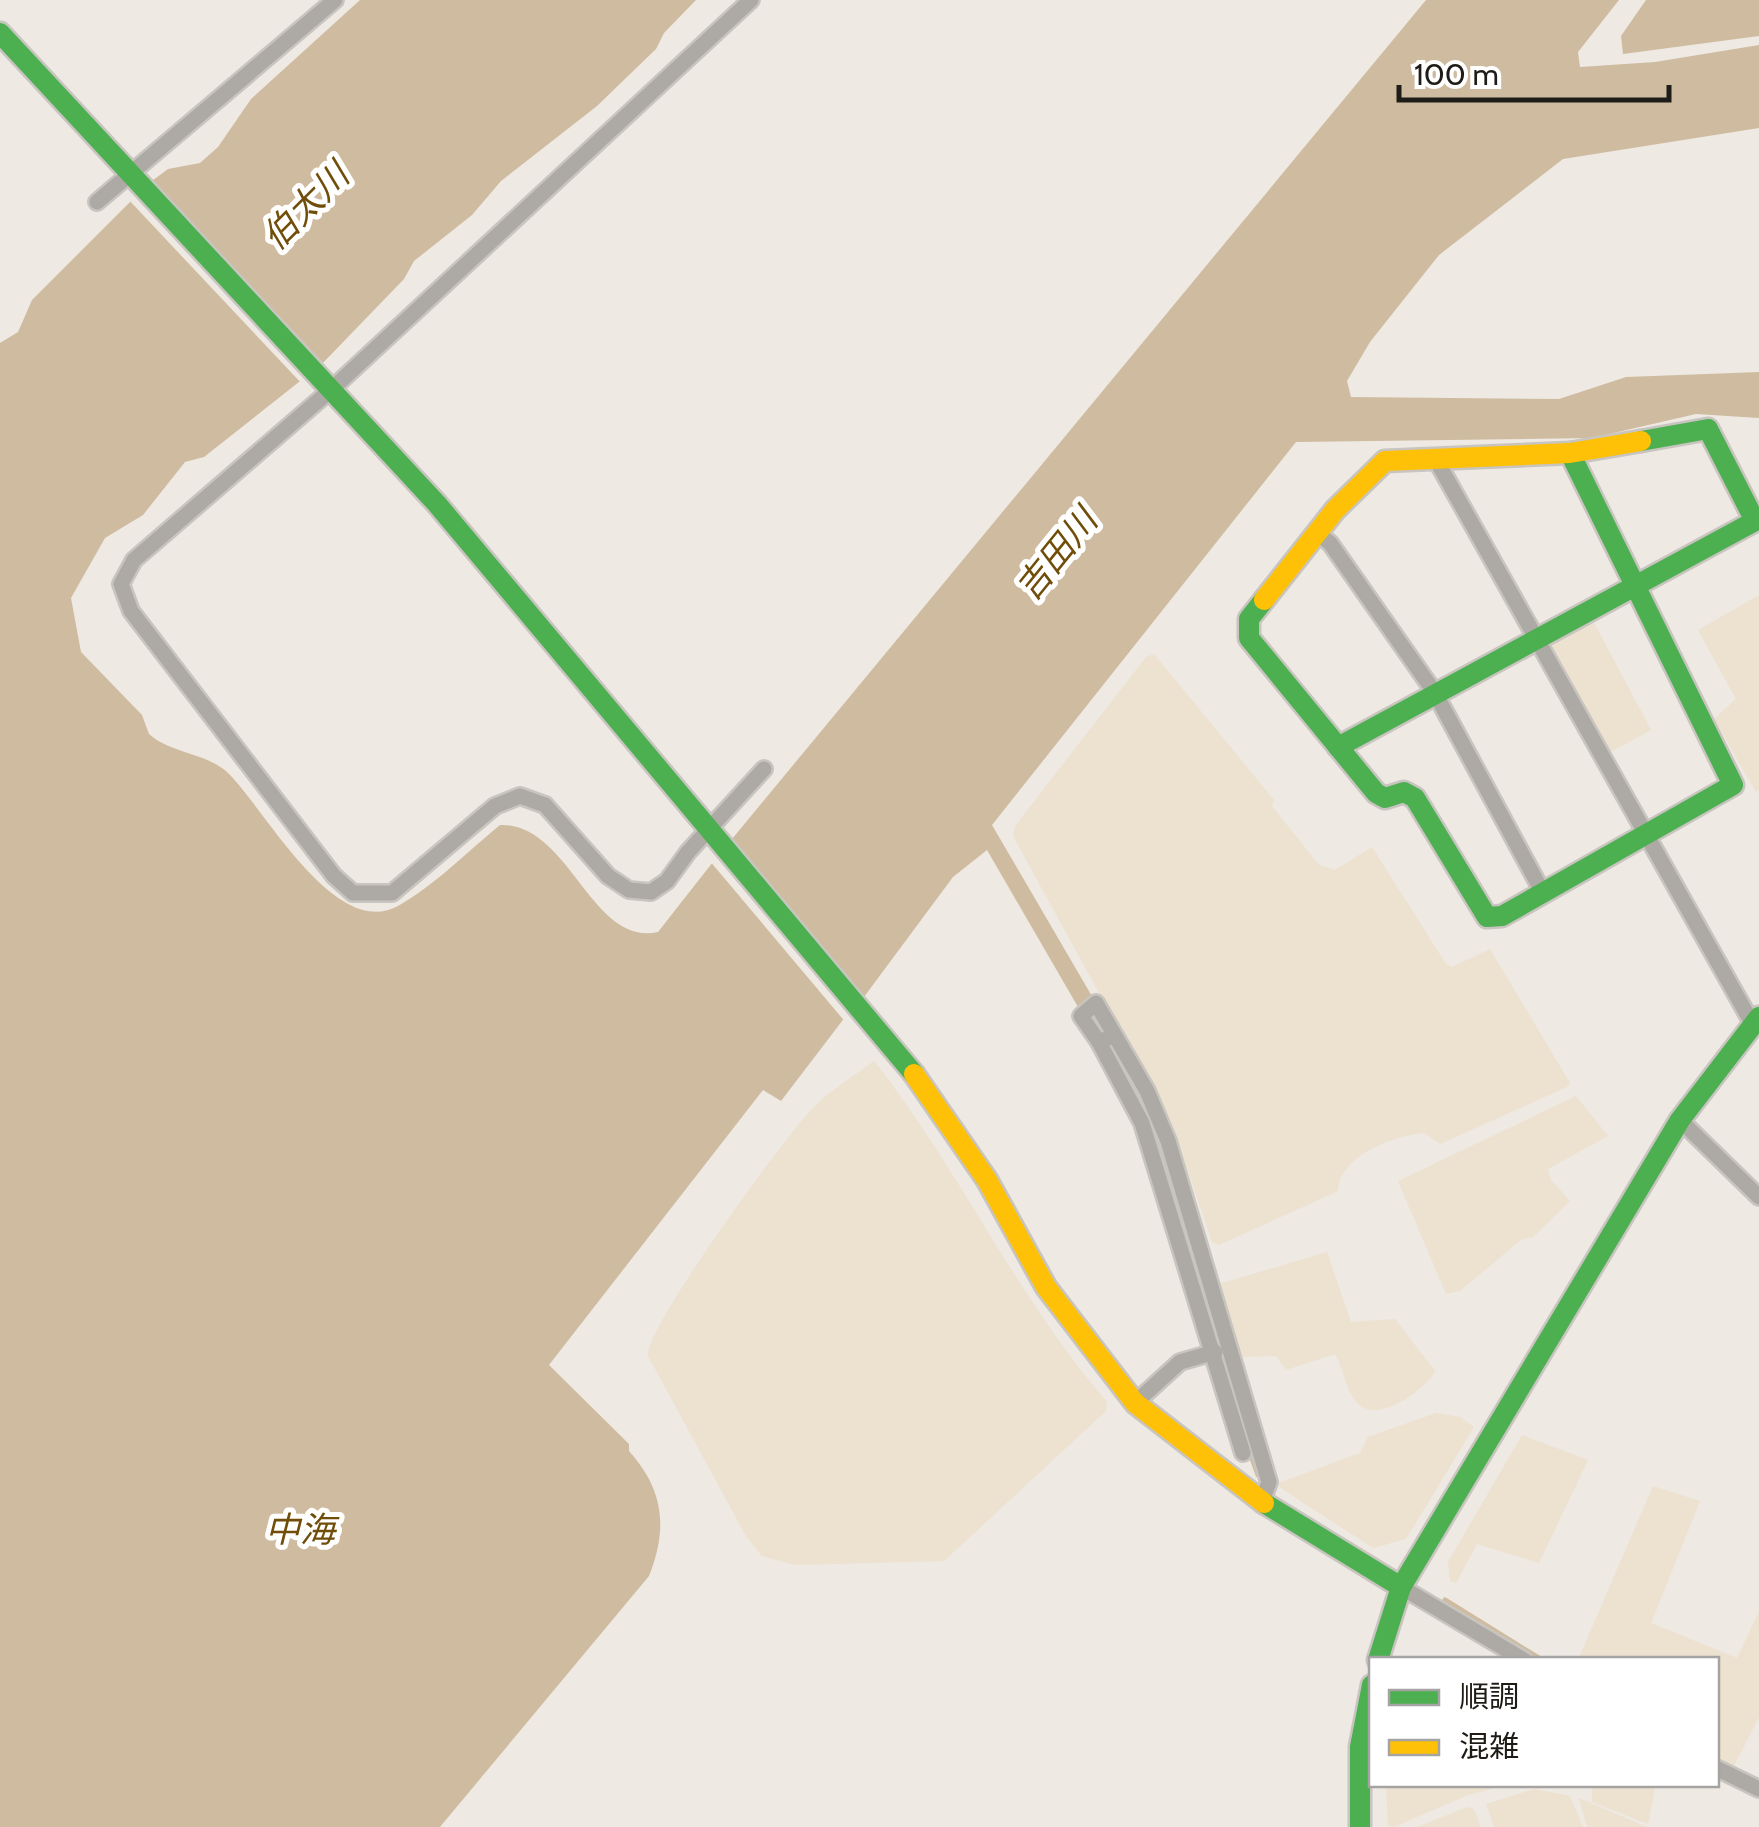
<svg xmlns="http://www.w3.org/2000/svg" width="1759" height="1827" font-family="Cabin,'Noto Sans JP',sans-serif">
	<rect width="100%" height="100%" fill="#eee9e3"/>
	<!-- green -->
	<g fill="#ede1cf">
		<path d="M1759 595V790L1756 792 1714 719 1736 699 1698 630Z"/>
		<path d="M1591 617 1651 730 1609 753 1548 639Z"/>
		<path d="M1154 654 1274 800 1272 806 1319 865 1335 870 1372 847 1446 964 1452 967 1490 949 1570 1083 1567 1087 1440 1144 1424 1133C1393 1136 1340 1155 1338 1191L1219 1245 1212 1242 1173 1128 1013 836 1015 826 1146 657Z"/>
		<path d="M874 1061C960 1170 1016 1297 1107 1402L1106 1411 944 1561 795 1565 762 1556 746 1536 648 1356C644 1329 786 1135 813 1108 830 1090 854 1076 874 1061Z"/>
		<path d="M1576 1096 1608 1136 1548 1169 1551 1180 1570 1201 1533 1237 1522 1239 1460 1291 1446 1294 1398 1181Z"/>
		<path d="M1327 1252 1351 1322 1395 1319 1435 1371C1424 1391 1373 1429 1354 1399 1345 1386 1343 1367 1335 1354L1286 1370 1276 1356 1241 1357 1219 1284Z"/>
		<path d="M1436 1413 1460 1417 1474 1427 1406 1539 1373 1548 1279 1487V1483L1360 1453 1368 1437Z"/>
		<path d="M1522 1435 1588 1460 1539 1563 1477 1544 1456 1583 1450 1581 1448 1562Z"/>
		<path d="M1653 1486 1700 1501 1651 1623 1737 1658 1759 1612V1717L1733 1768 1717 1759 1716 1660H1578Z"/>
		<path d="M1386 1785V1784L1506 1785 1468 1795 1394 1827 1388 1825Z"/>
		<path d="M1592 1785 1655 1787 1648 1824 1592 1802Z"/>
		<path d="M1534 1789 1570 1796 1583 1827H1494L1486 1804Z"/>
		<path d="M1579 1798 1647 1827H1587Z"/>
		<path d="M1467 1807 1474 1809 1481 1827H1417Z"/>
	</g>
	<!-- water -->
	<g fill="#cfbca0">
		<path d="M360 0H696L664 33 656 49 597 106 501 181 472 215 414 261 404 279 319 367 145 186 168 169 200 163 218 147 251 99Z"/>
		<path d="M1426 0H1619L1578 52 1580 67 1655 62 1759 45V128L1563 159 1439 255 1370 342 1347 381 1351 397 1559 399 1626 377 1759 372V418L1696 414 1592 438 1296 442 992 825 1093 998 1083 1008 1078 1007 987 850 953 877 861 1001 727 845Z"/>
		<path d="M1646 0H1759V36L1623 54 1621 36Z"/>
		<path d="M139 193 309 374 204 457 185 462 143 515 105 538 71 598 81 652 142 715 149 734C171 754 210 753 230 775 267 813 336 940 398 906 434 886 468 851 500 825 570 823 591 947 658 932L720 853 852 1008 781 1101 763 1090 549 1365 629 1444V1451C664 1490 668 1528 649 1576L440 1827H0V343L18 332 32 300Z"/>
	</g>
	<!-- pier -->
	<g fill="#eee9e3">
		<path d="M148 177 326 366 303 385 127 198Z"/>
		<path d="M718 849 857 1011 847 1024 709 860Z"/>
	</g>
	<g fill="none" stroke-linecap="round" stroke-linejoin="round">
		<!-- stream -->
		<g stroke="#cfbca0" stroke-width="5">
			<path d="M1090 1010 1153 1124 1187 1232"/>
			<path d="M1209 1305 1241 1420"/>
			<path d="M1249 1450 1258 1475"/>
			<path d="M1445 1600 1542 1660"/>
		</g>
		<defs>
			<g id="street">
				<path d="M751 0 333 388 134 560 121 584 131 611 334 876 353 893H392L495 806 520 796 545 805 608 876 629 890 651 892 667 881 688 852 764 769"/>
				<path d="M97 202 335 0"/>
				<path d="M1435 458 1752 1023"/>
				<path d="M1318 534 1330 543 1435 693 1543 893"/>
				<path d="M1108 1038 1099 1042 1142 1123 1243 1453"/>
				<path d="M1099 1042 1081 1016 1096 1003 1147 1091 1168 1141 1269 1482 1262 1502"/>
				<path d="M1680 1120 1759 1197"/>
				<path d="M1135 1403 1180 1362 1215 1352"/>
				<path d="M1401 1587 1524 1660"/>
				<path d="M1716 1768 1759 1789"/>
			</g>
			<g id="fast">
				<path d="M0 33 437 504 914 1074"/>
				<path d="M1264 600 1249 619V638L1376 793 1385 798 1404 792 1415 798 1487 917 1502 916 1733 785 1570 453"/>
				<path d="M1338 747 1755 521 1708 429 1641 441"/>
				<path d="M1264 1503 1401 1587 1680 1120 1759 1017"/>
				<path d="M1378 1660 1401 1587"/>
				<path d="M1360 1827V1747L1372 1685"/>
			</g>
			<g id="slow">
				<path d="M1264 600 1335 510 1385 461 1570 453 1641 441"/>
				<path d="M914 1074 987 1180 1046 1287 1135 1403 1264 1503"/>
			</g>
		</defs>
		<!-- street casing -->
		<use href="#street" stroke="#c8c4bf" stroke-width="20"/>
		<!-- fast casing -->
		<use href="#fast" stroke="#c8c4bf" stroke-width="25"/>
		<!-- slow casing -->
		<use href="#slow" stroke="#c8c4bf" stroke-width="25"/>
		<!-- street -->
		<use href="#street" stroke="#ada9a4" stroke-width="15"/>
		<!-- fast -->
		<use href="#fast" stroke="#4caf50" stroke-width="20"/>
		<!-- slow -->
		<use href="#slow" stroke="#ffc107" stroke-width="20"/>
	</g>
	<g text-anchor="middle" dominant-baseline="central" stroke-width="10" stroke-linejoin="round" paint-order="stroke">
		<!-- water labels -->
		<g font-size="35" font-style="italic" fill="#704e0a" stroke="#fff">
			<text transform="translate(305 206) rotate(-45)">伯太川</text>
			<text transform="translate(1056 554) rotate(-51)">吉田川</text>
			<text x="300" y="1529">中海</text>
		</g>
	</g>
	<!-- legend -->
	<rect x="1369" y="1657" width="350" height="130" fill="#ffffff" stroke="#a5a4a3" stroke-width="2.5"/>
	<rect x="1389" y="1690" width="50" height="15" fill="#4caf50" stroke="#a5a4a3" stroke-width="2.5"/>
	<text x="1459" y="1707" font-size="30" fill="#1f1c18">順調</text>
	<rect x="1389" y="1740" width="50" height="15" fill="#ffc107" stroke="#a5a4a3" stroke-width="2.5"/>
	<text x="1459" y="1757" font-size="30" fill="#1f1c18">混雑</text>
	<!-- scale -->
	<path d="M1399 85v15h270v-15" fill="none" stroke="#1f1c18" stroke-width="5"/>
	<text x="1414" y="85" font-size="30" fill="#1f1c18" stroke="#ffffff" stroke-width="8" paint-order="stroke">100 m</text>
</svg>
